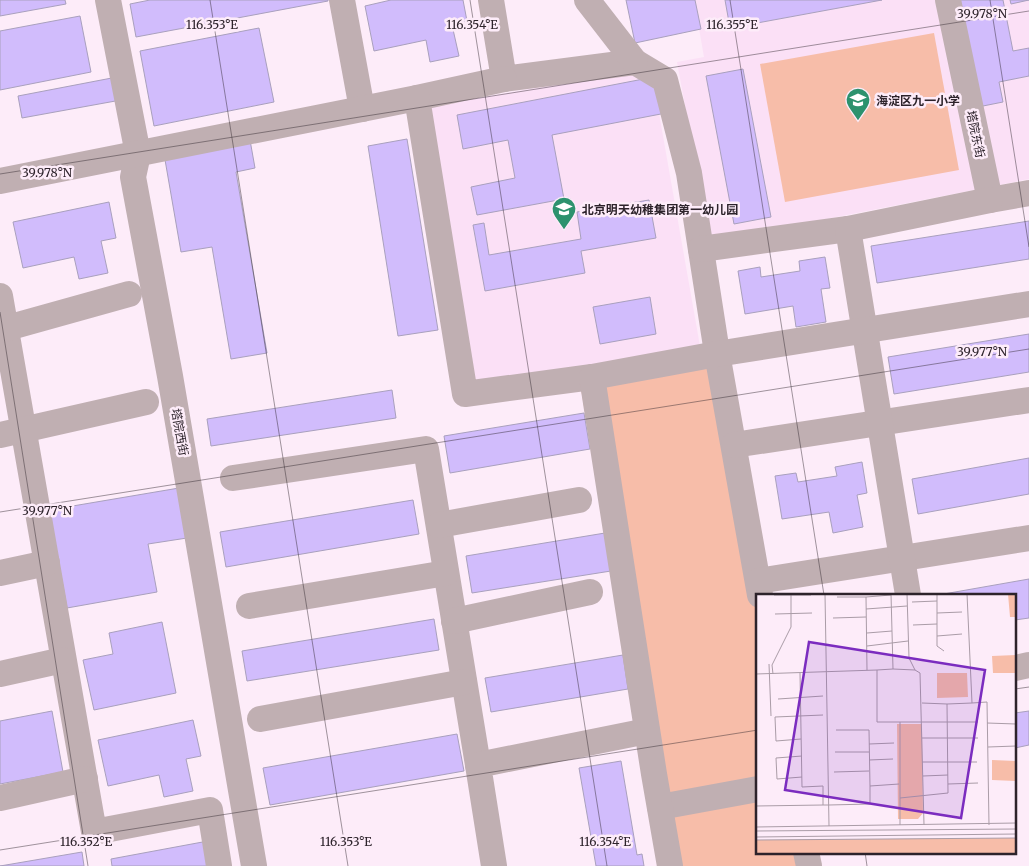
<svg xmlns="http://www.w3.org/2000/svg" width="1029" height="866" font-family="Merriweather,'Noto Sans SC',serif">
	<rect width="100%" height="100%" fill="#fdecf9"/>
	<!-- built -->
	<g fill="#fbe0f6">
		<path d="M694 0H1029V179L710 242 677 62 704 57Z"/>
		<path d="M651 68 701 352 476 391 426 107Z"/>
	</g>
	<!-- green -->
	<g fill="#f7bda9">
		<path d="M934 33 959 170 785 202 760 64Z"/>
		<path d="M722 365 758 595V852H802L804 866H662L581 389Z"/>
	</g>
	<!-- building -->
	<g fill="#d1bcfc" stroke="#a9a0bd">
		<path d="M0 0H65L66 4 0 16Z"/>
		<path d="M150 0H328V1L136 37 130 4Z"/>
		<path d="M391 0H463L467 21 452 25 459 56 430 62 426 40 374 51 365 6Z"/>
		<path d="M626 0H695L701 29 635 43Z"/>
		<path d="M725 0H882L730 28Z"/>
		<path d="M958 0H1003L1013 51 1029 48V76L999 82 1003 102 978 107Z"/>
		<path d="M1010 0H1029L1011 4Z"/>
		<path d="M80 16 91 72 0 90V31Z"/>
		<path d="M259 28 274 102 154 126 140 51Z"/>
		<path d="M743 69 771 217 734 224 706 76Z"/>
		<path d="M659 76 666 113 552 135 564 199 477 215 471 187 515 178 508 140 463 149 457 115Z"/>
		<path d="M117 77 121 100 22 118 18 96Z"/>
		<path d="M407 139 438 330 398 336 368 146Z"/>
		<path d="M250 140 255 168 236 172 267 353 231 359 212 247 181 252 164 154Z"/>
		<path d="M649 200 656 238 581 251 585 273 485 291 473 225 484 223 489 255 581 239 577 212Z"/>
		<path d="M109 202 116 238 101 241 108 273 79 279 74 257 23 268 13 222Z"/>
		<path d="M1029 221V259L877 283 871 246Z"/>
		<path d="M825 257 830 288 821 289 826 322 796 327 793 306 745 314 738 271 760 267 761 277 800 271 799 261Z"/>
		<path d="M650 297 656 334 600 344 593 307Z"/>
		<path d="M1029 334V372L894 394 888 357Z"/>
		<path d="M392 390 396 418 211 446 207 419Z"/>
		<path d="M584 413 590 449 450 473 444 436Z"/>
		<path d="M1029 458V494L918 514 912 479Z"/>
		<path d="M862 462 867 493 857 495 863 527 833 533 829 512 782 519 775 476 796 473 798 482 837 476 835 467Z"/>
		<path d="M179 488 187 538 148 544 157 592 67 608 49 510Z"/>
		<path d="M413 500 419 534 226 567 220 532Z"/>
		<path d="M605 533 611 571 472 593 466 556Z"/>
		<path d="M1029 579V618L1015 620V595H938Z"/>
		<path d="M434 619 439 650 247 681 242 651Z"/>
		<path d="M162 622 176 693 94 710 83 660 113 654 109 633Z"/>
		<path d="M623 655 628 689 491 712 485 678Z"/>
		<path d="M52 711 63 772 0 784V721Z"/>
		<path d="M1029 711V745L1015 748V713Z"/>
		<path d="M193 720 201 756 186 759 193 791 164 797 159 775 108 786 98 740Z"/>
		<path d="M457 734 464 771 270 805 263 768Z"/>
		<path d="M621 761 637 855 642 854 644 866H596L579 768Z"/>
		<path d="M208 841 213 866H112L111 859Z"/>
		<path d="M82 852 84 866H0Z"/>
	</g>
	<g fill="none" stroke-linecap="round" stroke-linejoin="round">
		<!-- minor -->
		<g stroke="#c0afb2" stroke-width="26">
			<path d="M108 0 138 154 133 177 170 376 254 866"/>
			<path d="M342 0 362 109"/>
			<path d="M491 0 504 79 635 62 665 80 689 173 718 359 760 595"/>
			<path d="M587 0 635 62"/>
			<path d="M948 0 990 200 1029 193"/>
			<path d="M504 79 417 98 465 394 592 377"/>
			<path d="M0 181 417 98"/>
			<path d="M701 249 848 229"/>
			<path d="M0 296 94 832 210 810 219 866"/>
			<path d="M0 330 129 294"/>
			<path d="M0 435 146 402"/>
			<path d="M734 445 1029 400"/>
			<path d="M233 478 426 449 478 765"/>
			<path d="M439 525 579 500"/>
			<path d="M0 573 47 563"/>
			<path d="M758 581 1029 538"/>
			<path d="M908 595 848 229 990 200"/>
			<path d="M249 606 446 573"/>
			<path d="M454 621 590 592"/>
			<path d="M1015 668 1029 665"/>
			<path d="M0 674 63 660"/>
			<path d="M260 719 464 682"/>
			<path d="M0 798 85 779"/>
			<path d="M660 807 758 789"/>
			<path d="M806 852 809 866"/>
			<path d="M494 866 478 765 647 731"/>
			<path d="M670 866 654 774 592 377 717 354 1029 304"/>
		</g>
	</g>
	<!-- ticks -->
	<path fill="none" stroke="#2d232b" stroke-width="1" stroke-opacity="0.45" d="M210 0 348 866M470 0 607 866M730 0 824 595M990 0 1029 247M0 174 1029 11M0 312 88 866M0 512 1029 349M1015 689 1029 687M0 850 758 730M865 852 867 866"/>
	<!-- icons -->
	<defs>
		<symbol id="school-pin" viewBox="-11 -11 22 30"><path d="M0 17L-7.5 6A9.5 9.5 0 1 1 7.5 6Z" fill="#2d926e" stroke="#fdecf9"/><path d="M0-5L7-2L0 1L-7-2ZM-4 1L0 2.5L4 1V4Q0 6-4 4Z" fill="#fff"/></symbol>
	</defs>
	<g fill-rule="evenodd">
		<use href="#school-pin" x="844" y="86" width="28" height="38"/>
		<use href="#school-pin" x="550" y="195" width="28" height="38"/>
	</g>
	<g text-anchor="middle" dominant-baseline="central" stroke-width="5" stroke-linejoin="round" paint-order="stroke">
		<!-- poi labels -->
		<g font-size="12" font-weight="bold" fill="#2d232b" stroke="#fdecf9" text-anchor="start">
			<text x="876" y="100">海淀区九一小学</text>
			<text x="582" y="209">北京明天幼稚集团第一幼儿园</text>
		</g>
		<!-- street labels -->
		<g font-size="12" fill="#2d232b" stroke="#fdecf9">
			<text transform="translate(976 134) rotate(78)">塔院东街</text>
			<text transform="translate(180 432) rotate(80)">塔院西街</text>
		</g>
	</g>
	<!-- overview -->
	<g transform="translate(756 594)">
		<rect width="260" height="260" fill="#fdecf9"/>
		<path d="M252 0H260V23H254ZM260 61V79H237L236 62ZM181 79H211L212 103 181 104ZM141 130H166L167 219 162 225H142ZM236 166 260 167V187L236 186ZM260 244V260H0V246Z" fill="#f7bda9"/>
		<path fill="none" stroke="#aa9ca7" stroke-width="1" d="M69 0 73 232M135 0 137 75 159 76 164 79 168 231M151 0 153 64 159 76M181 0V52L188 57M211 0 216 109 231 108 233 231M18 1H55M81 3H110M156 8 181 7M110 15 151 12M181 19 206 18M19 20 56 19M77 24 110 23M157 31 181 30M111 39 136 37M181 42 206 40M111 52 152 47M13 70 15 122M137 75 121 76V128H144M111 76 110 3 135 1M44 79 46 193 67 192V211H73L114 210V192L143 190M0 80 121 76M17 80 16 71 35 33V0M22 105 67 102M166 109 191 110M231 129 260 130M80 136H113L114 192M166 144H222M45 145 20 147 19 123 67 121M113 150 138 149M232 153 260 152M79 158H113M46 162 20 164 21 185 46 183M113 166 137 165M166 168H221M78 178 113 177M167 182 192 181M192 190 222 189M144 204 192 199 191 110 216 109M0 212 67 211M144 231V128H222M0 233 260 229M0 237 260 235M0 243 260 240M0 246 260 244"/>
		<path fill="#7b2cbf" fill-opacity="0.15" stroke="#7b2cbf" stroke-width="2.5" d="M53 48 229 76 205 224 29 196Z"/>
		<rect width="260" height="260" fill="none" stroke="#2d232b" stroke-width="2.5"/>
	</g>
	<g font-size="12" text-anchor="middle" fill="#2d232b" stroke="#fdecf9" stroke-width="5" stroke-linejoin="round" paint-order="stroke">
		<text x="982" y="18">39.978°N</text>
		<text x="212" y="29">116.353°E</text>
		<text x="472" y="29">116.354°E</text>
		<text x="732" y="29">116.355°E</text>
		<text x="47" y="177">39.978°N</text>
		<text x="982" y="356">39.977°N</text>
		<text x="47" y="515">39.977°N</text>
		<text x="86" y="846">116.352°E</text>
		<text x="346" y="846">116.353°E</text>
		<text x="605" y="846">116.354°E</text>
	</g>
</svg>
